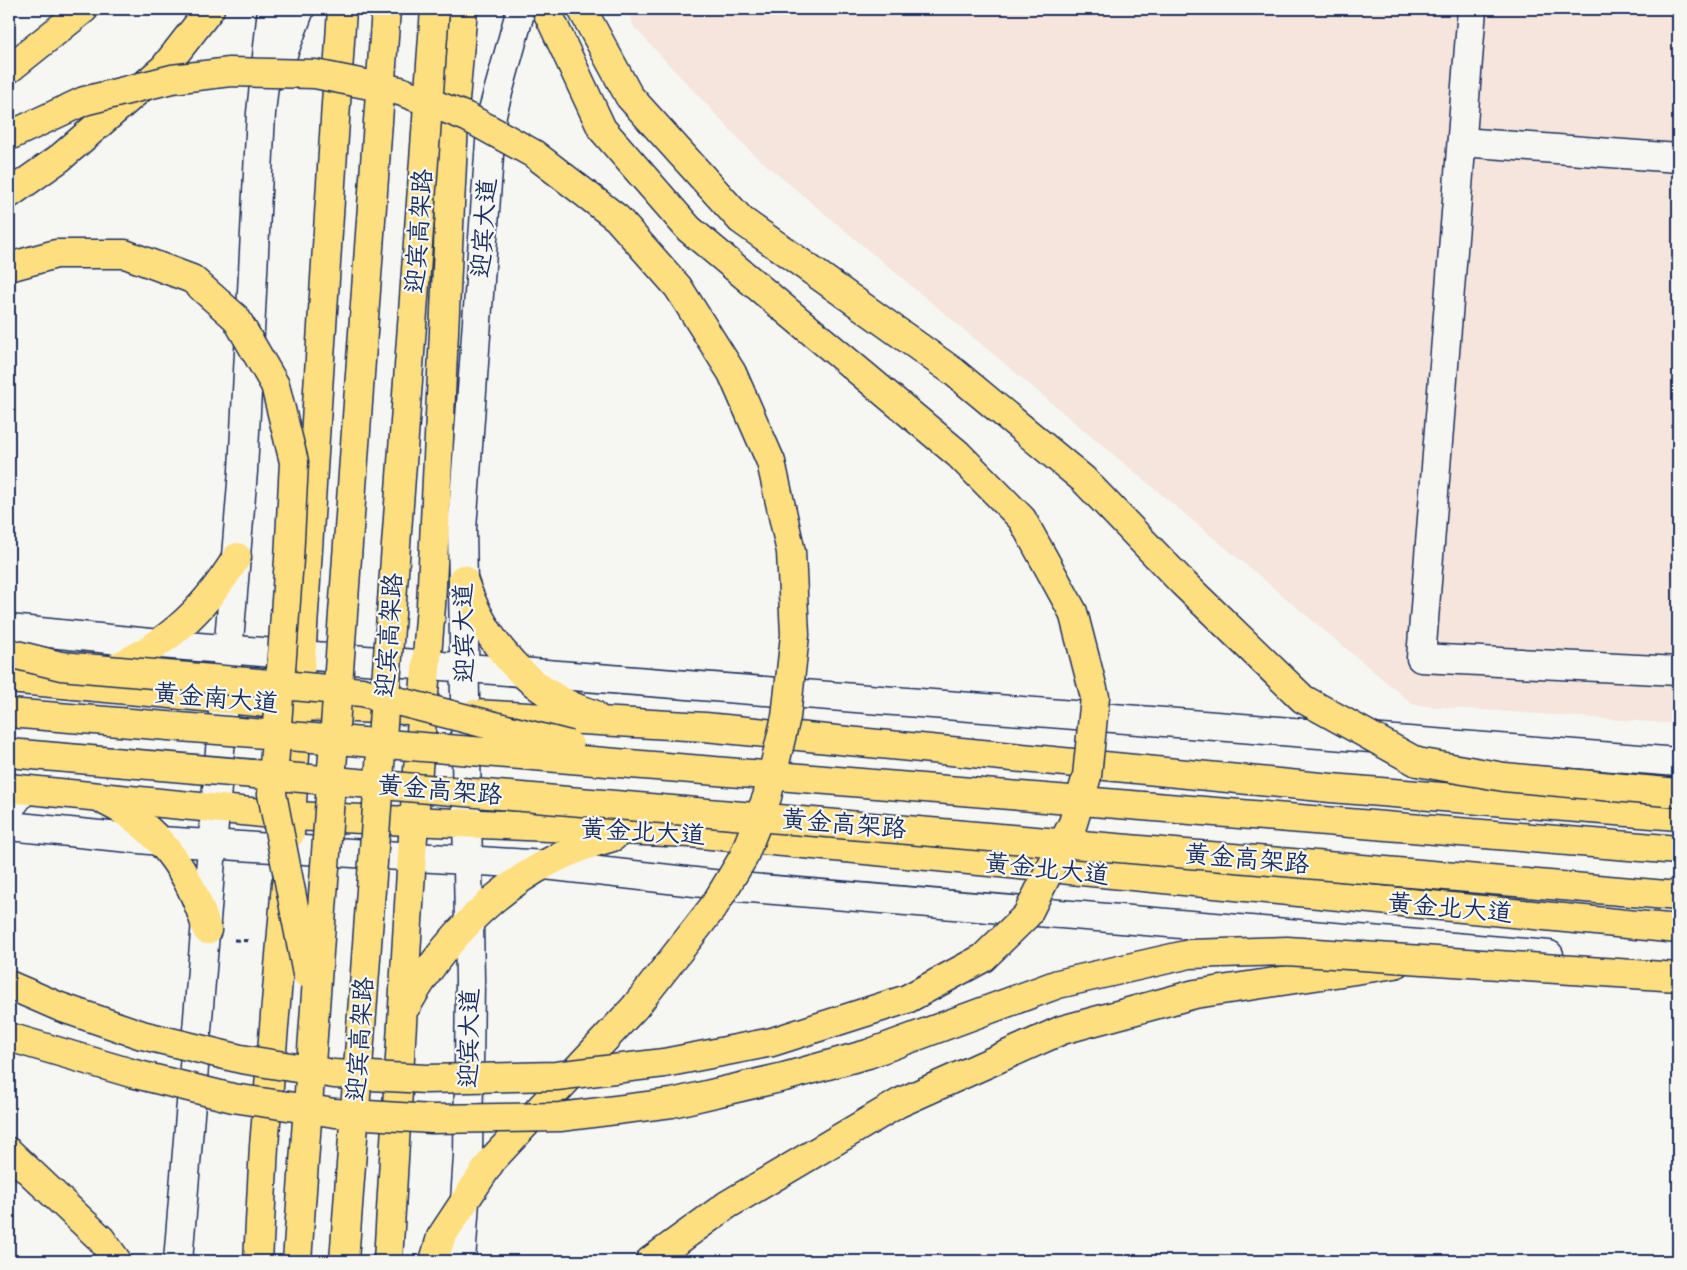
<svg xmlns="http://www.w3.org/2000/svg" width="1687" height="1270" font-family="Caveat,'LXGW WenKai TC',sans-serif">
	<rect width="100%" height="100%" fill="#f6f6f2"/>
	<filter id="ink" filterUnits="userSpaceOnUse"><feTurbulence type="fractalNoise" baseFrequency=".02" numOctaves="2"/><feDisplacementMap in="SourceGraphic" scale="10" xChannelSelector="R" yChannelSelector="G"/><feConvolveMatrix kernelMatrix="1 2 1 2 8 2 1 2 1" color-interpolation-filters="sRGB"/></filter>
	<g filter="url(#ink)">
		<!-- built -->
		<path fill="#f5e5dc" d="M628 9H1678V724L1414 705 752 153 634 27Z"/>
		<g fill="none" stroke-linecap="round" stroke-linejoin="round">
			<defs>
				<g id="minor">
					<path d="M1472 9 1421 658 1678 671"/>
					<path d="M1462 142 1678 158"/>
					<path d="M9 809 24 790"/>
				</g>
				<g id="tertiary">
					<path d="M275 75 300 9"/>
					<path d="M9 629 160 644 1678 762"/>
					<path d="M9 826 160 841 545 865 739 887 1549 955"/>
					<path d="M178 1261 243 471 261 113 272 9"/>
					<path d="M461 1261 468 1156 470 980 462 529 492 114 521 9"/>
				</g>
				<g id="primary">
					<path d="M463 579C485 642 528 694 593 714"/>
					<path d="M101 674C163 648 202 614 237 557"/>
					<path d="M9 679 299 706 408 710"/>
					<path d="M474 714 705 727 1331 788 1678 816"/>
					<path d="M9 788 292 816 690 833 1678 929"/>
					<path d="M105 801C159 827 191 874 207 930"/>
					<path d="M290 834 342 9"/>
					<path d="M407 1005C452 925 522 861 613 837"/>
					<path d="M258 1261 264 1146 286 884"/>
					<path d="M388 1261 414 820 431 606 455 100 463 9"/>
				</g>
				<g id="trunk">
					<path d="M9 69 84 9"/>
					<path d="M9 194 60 158 164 68 210 9"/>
					<path d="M9 1152 101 1239 117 1261"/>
					<path d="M434 1261 441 1237 492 1160 635 1007"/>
					<path d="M650 1261 727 1205 899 1103 1062 1030 1195 994 1395 964"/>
				</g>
			</defs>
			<!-- minor casing -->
			<use href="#minor" stroke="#1b2f5e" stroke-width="31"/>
			<!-- tertiary casing -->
			<use href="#tertiary" stroke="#1b2f5e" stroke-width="31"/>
			<!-- primary casing -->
			<use href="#primary" stroke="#1b2f5e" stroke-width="31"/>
			<!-- trunk casing -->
			<use href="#trunk" stroke="#1b2f5e" stroke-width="31"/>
			<!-- path -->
			<path stroke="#1b2f5e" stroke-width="3" stroke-dasharray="5 4" stroke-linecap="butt" d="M234 940 252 941"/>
			<!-- minor -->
			<use href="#minor" stroke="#f6f6f2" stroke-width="28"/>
			<!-- tertiary -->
			<use href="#tertiary" stroke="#f6f6f2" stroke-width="28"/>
			<!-- primary -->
			<use href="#primary" stroke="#fedf80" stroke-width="28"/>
			<!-- trunk -->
			<use href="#trunk" stroke="#fedf80" stroke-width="28"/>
			<defs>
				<g id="trunk-bridge">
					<path d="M582 9 629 96 741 220 954 372 1083 479 1183 583 1303 699 1417 762 1504 777 1678 793"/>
					<path d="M9 136 84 101 172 79 230 72 315 74 400 91 467 117 534 154 617 218 678 287 732 373 771 462 791 552 795 635 786 717 767 797 743 858 714 906 635 1007"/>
					<path d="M9 267 56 254H125L192 279 236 318 275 385 294 462 289 559 272 794 307 974"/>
					<path d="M9 653 61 666 362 692 569 745"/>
					<path d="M9 713 1678 850"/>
					<path d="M9 753 1678 896"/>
					<path d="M9 985 60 1007 142 1035 241 1059 334 1074 426 1079 556 1076 664 1063 772 1042 907 999 983 958 1027 915 1073 823 1087 776 1095 697 1073 612 1022 519 958 454 689 229 602 129 546 9"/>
					<path d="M9 1037 131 1073 233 1098 335 1113 432 1119 560 1117 672 1103 784 1077 868 1054 1058 984 1190 954 1287 951 1678 977"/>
					<path d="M297 1261 386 9"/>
					<path d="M344 1261 435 9"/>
				</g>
			</defs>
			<!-- trunk-bridge casing -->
			<use href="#trunk-bridge" stroke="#1b2f5e" stroke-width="31" stroke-linecap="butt"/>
			<!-- trunk-bridge -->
			<use href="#trunk-bridge" stroke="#fedf80" stroke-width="28"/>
		</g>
	</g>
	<g text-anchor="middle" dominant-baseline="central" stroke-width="4.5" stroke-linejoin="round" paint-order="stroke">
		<!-- street labels -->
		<g font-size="25" fill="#1b2f5e" stroke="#f6f6f2">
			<text transform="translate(484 228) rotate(-86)">迎宾大道</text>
			<text transform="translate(419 231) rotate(-86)">迎宾高架路</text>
			<text transform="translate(464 633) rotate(-91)">迎宾大道</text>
			<text transform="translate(389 635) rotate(-86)">迎宾高架路</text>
			<text transform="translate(216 698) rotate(5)">黄金南大道</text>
			<text transform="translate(440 790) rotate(5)">黄金高架路</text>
			<text transform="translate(844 824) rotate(5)">黄金高架路</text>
			<text transform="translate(643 832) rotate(3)">黄金北大道</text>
			<text transform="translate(1247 859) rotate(5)">黄金高架路</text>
			<text transform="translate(1047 869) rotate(6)">黄金北大道</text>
			<text transform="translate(1450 908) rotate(5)">黄金北大道</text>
			<text transform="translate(469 1038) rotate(-89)">迎宾大道</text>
			<text transform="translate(360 1039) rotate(-86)">迎宾高架路</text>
		</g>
	</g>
	<!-- margin -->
	<rect width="1687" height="1270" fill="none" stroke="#f6f6f2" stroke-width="30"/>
	<rect x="15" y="15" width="1657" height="1240" fill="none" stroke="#1b2f5e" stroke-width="2" filter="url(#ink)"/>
</svg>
